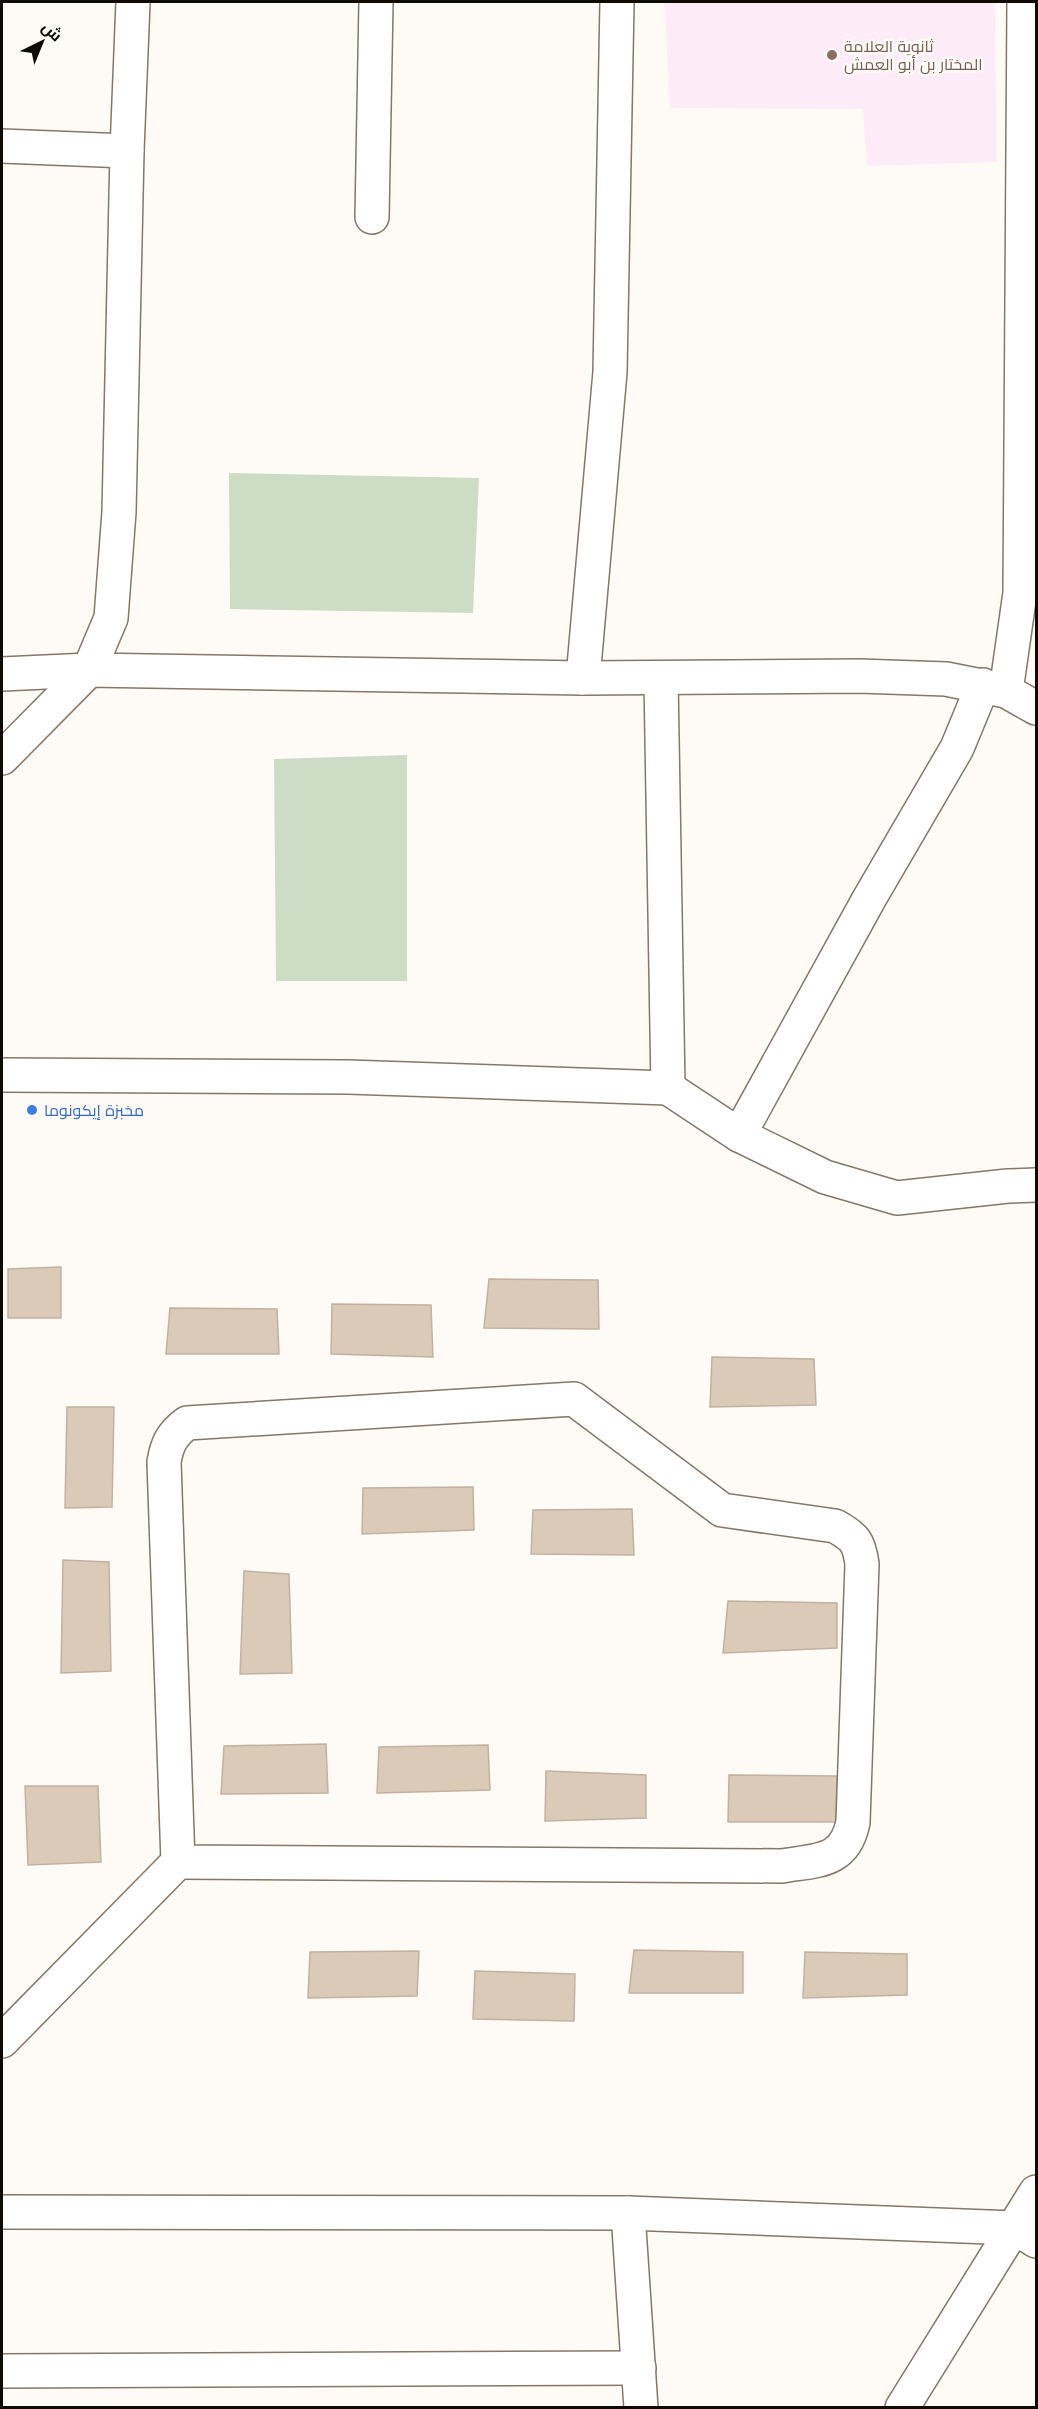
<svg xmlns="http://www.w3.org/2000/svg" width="1038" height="2409" font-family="Poppins,Cairo,sans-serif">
	<rect width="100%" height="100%" fill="#fefbf7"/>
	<!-- education -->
	<path fill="#fdecf8" d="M664 2H995L997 162 867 166 863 109 670 108Z"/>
	<!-- pitch -->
	<g fill="#cdddc5">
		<path d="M229 473 479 478 473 613 230 609Z"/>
		<path d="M407 755V981H276L274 759Z"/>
	</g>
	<!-- building -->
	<g fill="#dbcab8" stroke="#c2b1a0" stroke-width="1.5">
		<path d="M61 1267V1318H8V1269Z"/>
		<path d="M489 1279 598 1280 599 1329 484 1328Z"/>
		<path d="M332 1304 431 1305 433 1357 331 1354Z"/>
		<path d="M170 1308 277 1309 279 1354H166Z"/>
		<path d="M712 1357 814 1359 816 1405 710 1407Z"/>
		<path d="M67 1407H114L112 1507 65 1508Z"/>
		<path d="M473 1487 474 1530 362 1534 363 1488Z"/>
		<path d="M632 1509 634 1555 531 1554 533 1510Z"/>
		<path d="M63 1560 109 1562 111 1671 61 1673Z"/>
		<path d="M244 1571 289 1574 292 1673 240 1674Z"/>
		<path d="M728 1601 837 1603V1648L723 1653Z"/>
		<path d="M326 1744 328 1793 221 1794 224 1746Z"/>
		<path d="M488 1745 490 1790 377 1793 379 1747Z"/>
		<path d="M546 1771 646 1775V1818L545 1821Z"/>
		<path d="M729 1775 837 1776 836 1822H728Z"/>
		<path d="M25 1786H98L101 1862 28 1865Z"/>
		<path d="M634 1950 743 1952V1993H629Z"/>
		<path d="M419 1951 417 1996 308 1998 310 1952Z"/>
		<path d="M805 1952 907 1954V1995L803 1998Z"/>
		<path d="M475 1971 575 1974 574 2021 473 2019Z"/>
	</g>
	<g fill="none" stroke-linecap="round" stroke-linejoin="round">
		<defs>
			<g id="street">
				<path d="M2 146 127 151"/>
				<path d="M372 217 376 2"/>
				<path d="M2 674 89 670 583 678 859 676 946 679 1006 691 1036 708"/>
				<path d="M583 678 610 372 617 2"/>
				<path d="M661 679 668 1088 739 1135 825 1177 897 1198 1008 1186 1036 1185"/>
				<path d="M1006 691 1020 593 1024 2"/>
				<path d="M2 758 89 670 111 618 119 512 127 151 133 2"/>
				<path d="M2 1075 348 1077 668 1088"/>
				<path d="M739 1135 869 899 957 748 983 685"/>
				<path d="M574 1399 722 1510 835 1526C855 1537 859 1542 862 1564L853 1822C845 1863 817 1860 782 1866L178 1862 164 1462C167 1444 172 1434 187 1423Z"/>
				<path d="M2 2041 178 1862"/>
				<path d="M2 2212 628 2213 1015 2228 1036 2241"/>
				<path d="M628 2213 641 2408"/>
				<path d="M2 2371 639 2368"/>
				<path d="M902 2408 1036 2192"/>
			</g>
		</defs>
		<!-- street casing -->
		<use href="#street" stroke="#867767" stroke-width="36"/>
		<!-- street -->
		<use href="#street" stroke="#fff" stroke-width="33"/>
	</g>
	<!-- markers -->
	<circle fill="#8d6e63" stroke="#fefbf7" stroke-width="2" cx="832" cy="55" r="6"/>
	<circle fill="#3f7fe0" stroke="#fefbf7" stroke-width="2" cx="32" cy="1110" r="6"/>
	<g text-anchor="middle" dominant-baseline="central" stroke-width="5" stroke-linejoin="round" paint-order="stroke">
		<!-- education labels -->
		<g font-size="16" fill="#785e54" stroke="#fefbf7" text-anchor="start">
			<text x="844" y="46">ثانوية العلامة<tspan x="844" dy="18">المختار بن أبو العمش</tspan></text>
		</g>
		<!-- shop labels -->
		<g font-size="16" fill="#366cbe" stroke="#fefbf7" text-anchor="start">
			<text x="44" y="1110">مخبزة إيكونوما</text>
		</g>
	</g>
	<!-- border -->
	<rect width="1038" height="2409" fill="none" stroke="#100a05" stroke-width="6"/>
	<!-- north arrow -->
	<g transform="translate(42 42) rotate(43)" stroke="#fefbf7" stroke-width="4.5" paint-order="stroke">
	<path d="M0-4.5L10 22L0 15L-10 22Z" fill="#100a05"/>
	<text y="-9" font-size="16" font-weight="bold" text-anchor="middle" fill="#100a05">ش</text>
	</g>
</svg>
